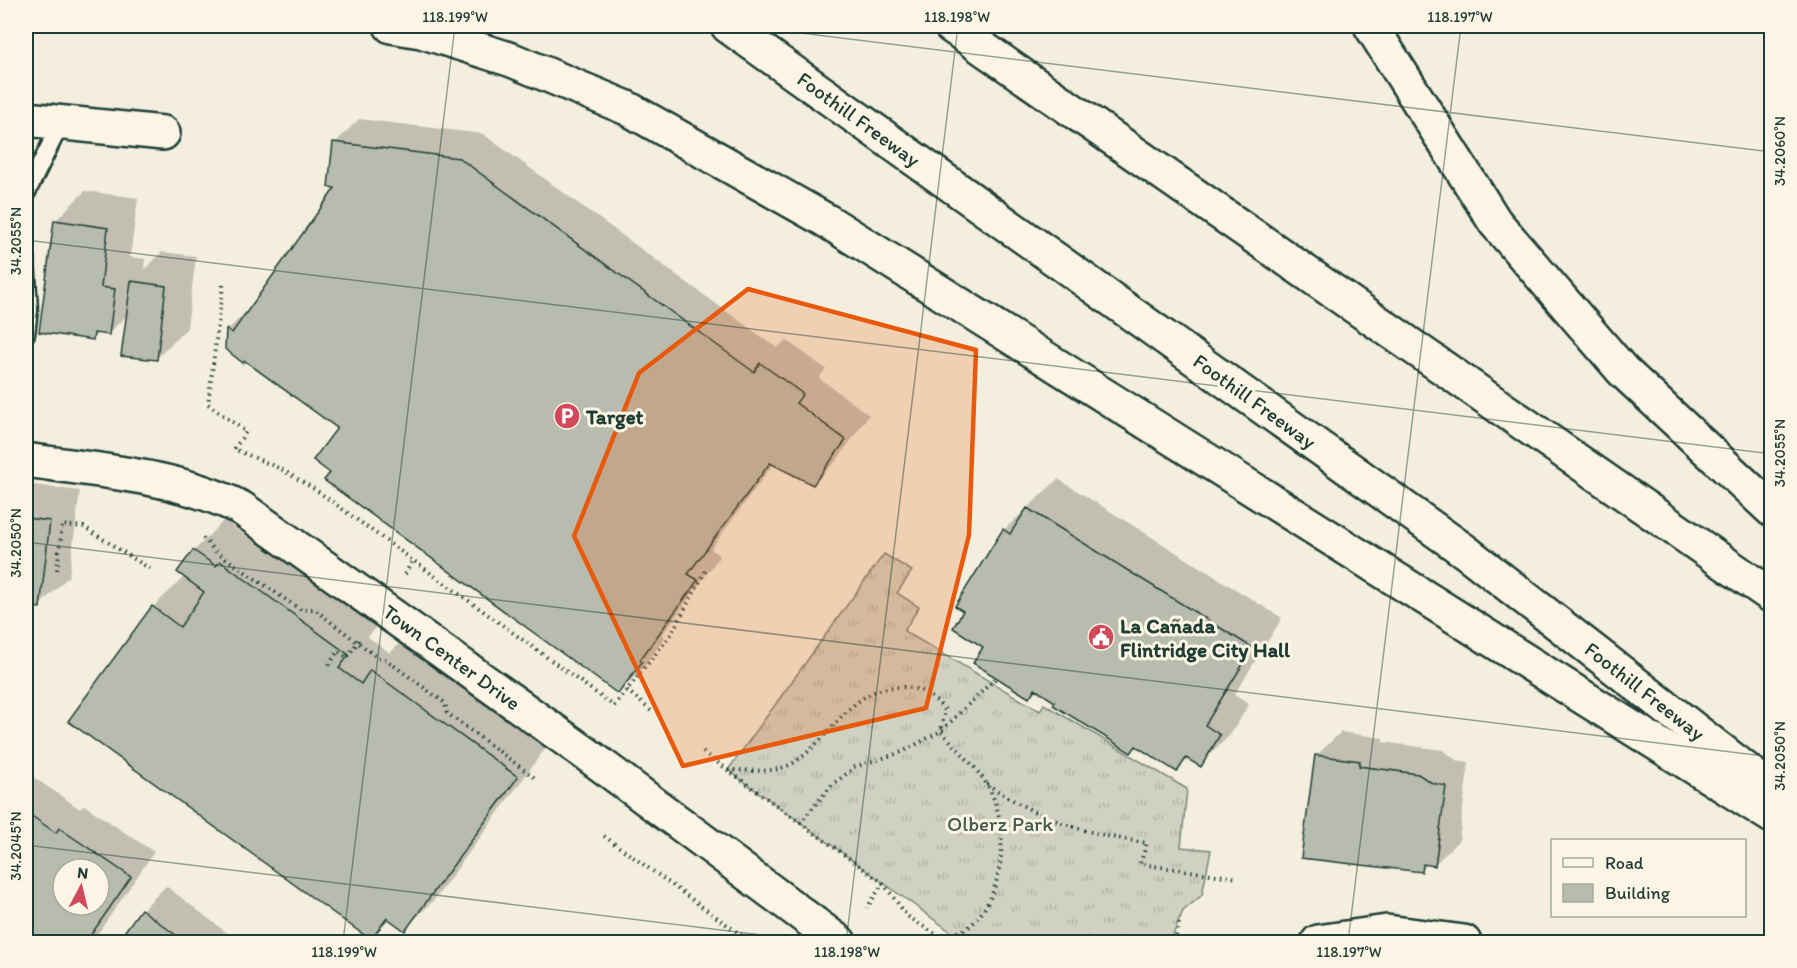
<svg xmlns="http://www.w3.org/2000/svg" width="1797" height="968" font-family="Itim,sans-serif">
	<defs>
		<pattern id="grass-tufts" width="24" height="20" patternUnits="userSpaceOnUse" patternTransform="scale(1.5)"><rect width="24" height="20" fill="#d0d1c2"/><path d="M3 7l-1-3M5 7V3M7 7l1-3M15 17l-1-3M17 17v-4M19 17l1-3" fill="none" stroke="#b2b4a7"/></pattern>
	</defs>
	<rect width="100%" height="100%" fill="#f3eede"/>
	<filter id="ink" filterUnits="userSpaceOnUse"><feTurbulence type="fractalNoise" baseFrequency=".0167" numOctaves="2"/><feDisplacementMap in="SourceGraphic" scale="12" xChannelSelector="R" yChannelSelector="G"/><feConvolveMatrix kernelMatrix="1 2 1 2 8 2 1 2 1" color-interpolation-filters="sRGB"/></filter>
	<g filter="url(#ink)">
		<!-- grass -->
		<path fill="url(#grass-tufts)" stroke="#78877b" stroke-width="1.5" d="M884 554 912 571 897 593 919 607 904 631 1040 711 1044 704 1187 789 1181 847 1211 850 1202 895 1183 911 1170 942H965L728 770Z"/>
		<!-- shadow -->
		<g fill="#0003" fill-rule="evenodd">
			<path d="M359 119 483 134 777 348 786 340 826 369 819 378 869 415 837 460 813 484 774 463 711 549 720 556 662 635 665 637 642 669 618 693 332 472 339 428 245 359 226 348 228 330 251 306 338 187 335 143Z"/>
			<path d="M85 191 138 198 130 257 145 259 144 270 162 252 196 256 187 328 156 359 128 314 109 333 99 332 93 338 55 221Z"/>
			<path d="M1058 479 1282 618 1234 695 1249 704 1231 734 1200 765 1189 758 1177 770 1036 689 1029 696 985 646 965 610 1004 530Z"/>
			<path d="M26 484 80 491 69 576 39 606 26 604Z"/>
			<path d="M224 520 247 537 251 532 378 624 368 637 390 653 402 641 547 746 435 899 405 929 390 918 371 938 153 607 185 576 179 572 194 551Z"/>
			<path d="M1341 732 1383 738V742L1443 750 1456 760 1469 762 1459 840 1435 864 1429 863 1422 870 1316 756Z"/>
			<path d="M26 772 80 809 84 805 154 852 92 942H26ZM63 869H99V905H63Z"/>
			<path d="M166 886 239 942H119L142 910Z"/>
		</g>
		<!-- building -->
		<g fill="#b8bcae" stroke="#1f3d34" stroke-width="1.5" fill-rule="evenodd">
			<path d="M333 142 459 158 754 372 760 363 803 394 796 403 846 440 813 485 770 463 688 574 698 580 640 660 642 662 618 694 324 480 330 473 313 460 337 428 245 361 243 363 225 349 226 329 232 333 335 188 328 187Z"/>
			<path d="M54 220 108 228 101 287 115 289 109 335 94 333 93 340 39 332Z"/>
			<path d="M131 281 166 286 157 360 121 356Z"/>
			<path d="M1027 508 1253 648 1205 725 1220 735 1201 767 1186 758 1177 772 1136 746 1131 753 1053 705 1055 702 1035 689 1029 698 973 663 983 647 953 628 963 611 955 606 1003 529 1010 534Z"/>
			<path d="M26 518 50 521 40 608 26 606Z"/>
			<path d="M193 550 216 566 220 561 349 655 339 668 361 684 370 670 518 777 405 931 387 918 371 940 68 721 152 606 180 627 204 592 177 572Z"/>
			<path d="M1315 755 1360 761 1359 766 1418 774 1432 783 1446 786 1435 866 1423 864 1422 872 1301 858Z"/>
			<path d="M26 812 56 833 59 828 131 877 86 942H26ZM63 869H99V905H63Z"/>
			<path d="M141 909 177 936 175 938 182 942H117Z"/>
		</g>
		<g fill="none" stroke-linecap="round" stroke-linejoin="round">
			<defs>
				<g id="lane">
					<path d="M26 194 61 123"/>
					<path d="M26 259 29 310 26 334"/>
				</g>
				<g id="street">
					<path d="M26 119 163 133"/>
					<path d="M26 460C99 471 174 475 241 508L592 758 839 942"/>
					<path d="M1318 942 1387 932 1464 942"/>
				</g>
				<g id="highway">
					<path d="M391 26 421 31 512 60 627 108 827 221 1772 816"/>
					<path d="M728 26 1466 552 1772 790"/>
					<path d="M951 26 1772 596"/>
					<path d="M1371 26 1495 222 1623 371 1772 510"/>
				</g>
			</defs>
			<!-- lane casing -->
			<use href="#lane" stroke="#1f3d34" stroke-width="21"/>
			<!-- street casing -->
			<use href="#street" stroke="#1f3d34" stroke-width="38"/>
			<!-- highway casing -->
			<use href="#highway" stroke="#1f3d34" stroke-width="38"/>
			<!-- path -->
			<g stroke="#1f3d34" stroke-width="4" stroke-dasharray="1.5 4.5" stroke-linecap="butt">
				<path d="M223 285 208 404 246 432 234 449 281 469 316 490 614 706 670 636 706 570"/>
				<path d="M203 538 216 552 301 610 314 609 378 658 385 659 445 703 447 713 535 778"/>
				<path d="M57 570 62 525 84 527 150 569"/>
				<path d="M405 574 412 561"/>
				<path d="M329 665 338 651 347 658 361 637"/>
				<path d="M627 690 651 711"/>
				<path d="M703 752 883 883 867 908"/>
				<path d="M728 770C752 770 779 775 799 759 834 734 853 685 902 687 922 688 932 695 945 710L941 731C957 749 977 767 989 788 1010 828 1005 895 970 926 962 932 950 935 940 937"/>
				<path d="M987 784C1040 820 1085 834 1147 843L1140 864 1238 878"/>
				<path d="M800 823 832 785 855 767 902 752 941 731 997 677"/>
				<path d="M604 836 751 942"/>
				<path d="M883 883 907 916 940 937 936 942"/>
				<path d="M953 934 965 942"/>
				<path d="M1175 942 1180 918"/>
			</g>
			<!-- lane -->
			<use href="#lane" stroke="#fcf5e5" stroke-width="16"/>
			<!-- street -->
			<use href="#street" stroke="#fcf5e5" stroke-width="33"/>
			<!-- highway -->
			<use href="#highway" stroke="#fcf5e5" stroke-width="33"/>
		</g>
	</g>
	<!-- marked area -->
	<path fill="#e8590c" fill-opacity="0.2" stroke="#e8590c" stroke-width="4.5" stroke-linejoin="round" d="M748 289 976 350 969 535 926 708 683 766 574 536 639 373Z"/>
	<!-- ticks -->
	<path fill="none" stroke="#1f3d34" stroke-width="1.5" stroke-opacity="0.45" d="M743 26 1772 152M26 240 1772 454M26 542 1772 757M26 845 820 942M343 942 455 26M846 942 958 26M1348 942 1461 26"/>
	<!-- icons -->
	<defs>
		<symbol id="parking-disc" viewBox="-11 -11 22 22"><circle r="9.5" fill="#d1495b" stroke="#fcf5e5"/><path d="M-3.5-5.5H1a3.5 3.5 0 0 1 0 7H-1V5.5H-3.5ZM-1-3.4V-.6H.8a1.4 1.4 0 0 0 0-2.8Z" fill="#fff"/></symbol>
		<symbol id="civic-disc" viewBox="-11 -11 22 22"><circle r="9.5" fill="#d1495b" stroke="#fcf5e5"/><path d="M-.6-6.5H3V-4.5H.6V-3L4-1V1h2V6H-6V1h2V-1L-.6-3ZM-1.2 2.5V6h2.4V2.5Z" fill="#fff"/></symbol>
	</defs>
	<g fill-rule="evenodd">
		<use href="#parking-disc" x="552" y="401" width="30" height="30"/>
		<use href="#civic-disc" x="1086" y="622" width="30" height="30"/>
	</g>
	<g text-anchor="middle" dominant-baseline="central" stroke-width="6" stroke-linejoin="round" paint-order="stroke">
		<!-- street labels -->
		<g font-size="21" fill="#1f3d34" stroke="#fcf5e5">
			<text transform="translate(859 119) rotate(36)">Foothill Freeway</text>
			<text transform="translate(1255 401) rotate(36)">Foothill Freeway</text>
			<text transform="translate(452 657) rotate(36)">Town Center Drive</text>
			<text transform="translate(1645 691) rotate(38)">Foothill Freeway</text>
		</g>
		<!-- poi labels -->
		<g font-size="21" font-weight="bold" fill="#1f3d34" stroke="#fcf5e5" text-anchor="start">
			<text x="586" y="416">Target</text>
			<text x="1120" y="625">La Cañada<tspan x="1120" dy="24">Flintridge City Hall</tspan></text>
		</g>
		<!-- park labels -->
		<g font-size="21" fill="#425b50" stroke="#fcf5e5">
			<text x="1000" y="823">Olberz Park</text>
		</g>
	</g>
	<!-- margin -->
	<rect width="1797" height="968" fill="none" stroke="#fcf5e5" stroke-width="66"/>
	<!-- legend -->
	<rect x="1551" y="839" width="195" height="78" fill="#fcf5e5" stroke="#a4ab9e" stroke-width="1.5"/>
	<rect x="1563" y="858" width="30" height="9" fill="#fcf5e5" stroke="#a4ab9e" stroke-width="1.5"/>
	<text x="1605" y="869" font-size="18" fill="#1f3d34">Road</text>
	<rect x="1563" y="884" width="30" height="18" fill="#b8bcae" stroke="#a4ab9e" stroke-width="1.5"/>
	<text x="1605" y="899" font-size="18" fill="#1f3d34">Building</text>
	<!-- north arrow -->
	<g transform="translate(81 887) rotate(7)"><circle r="28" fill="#fcf5e5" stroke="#a4ab9e" stroke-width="1.5"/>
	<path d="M0-4.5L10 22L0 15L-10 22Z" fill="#d1495b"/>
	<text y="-9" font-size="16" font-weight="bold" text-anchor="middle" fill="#1f3d34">N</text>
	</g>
	<rect x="33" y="33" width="1731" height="902" fill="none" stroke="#1f3d34" stroke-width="2"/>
	<g font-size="15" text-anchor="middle" fill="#1f3d34">
		<text x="455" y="22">118.199°W</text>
		<text x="957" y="22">118.198°W</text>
		<text x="1460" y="22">118.197°W</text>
		<text transform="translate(1780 151) rotate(-90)" y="5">34.2060°N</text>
		<text transform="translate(16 241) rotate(-90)" y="5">34.2055°N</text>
		<text transform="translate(1780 453) rotate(-90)" y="5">34.2055°N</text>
		<text transform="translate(16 543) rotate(-90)" y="5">34.2050°N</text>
		<text transform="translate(1780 756) rotate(-90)" y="5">34.2050°N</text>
		<text transform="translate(16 846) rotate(-90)" y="5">34.2045°N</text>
		<text x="344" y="957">118.199°W</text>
		<text x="847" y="957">118.198°W</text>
		<text x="1349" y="957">118.197°W</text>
	</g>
</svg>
